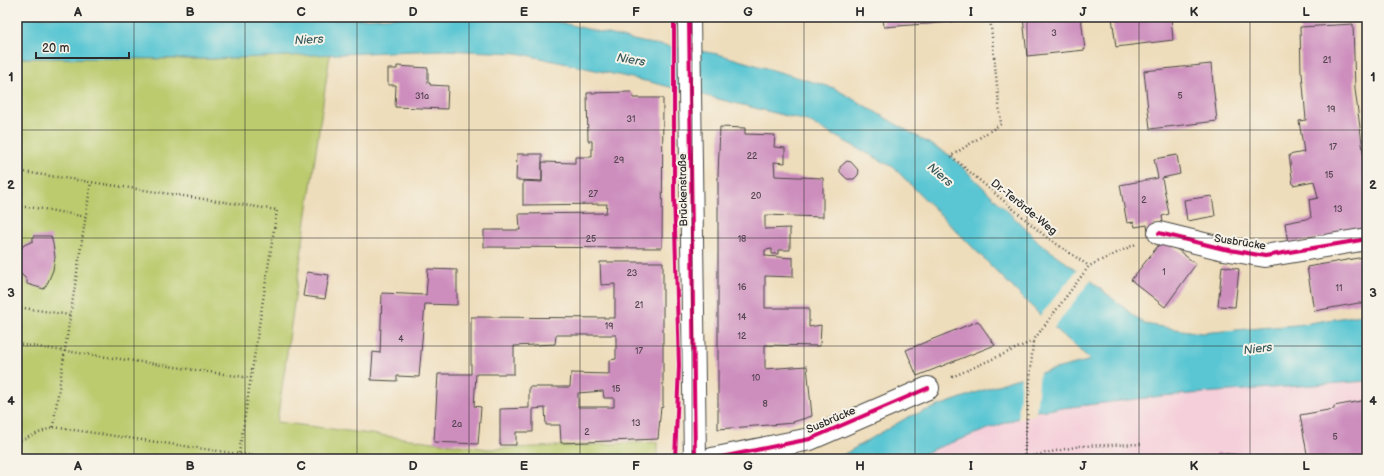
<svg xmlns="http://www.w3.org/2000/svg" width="1384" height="476" font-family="'Balsamiq Sans',sans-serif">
	<rect width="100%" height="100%" fill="#f7f3e8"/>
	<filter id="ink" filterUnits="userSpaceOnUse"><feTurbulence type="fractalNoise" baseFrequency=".025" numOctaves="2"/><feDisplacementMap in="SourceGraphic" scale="8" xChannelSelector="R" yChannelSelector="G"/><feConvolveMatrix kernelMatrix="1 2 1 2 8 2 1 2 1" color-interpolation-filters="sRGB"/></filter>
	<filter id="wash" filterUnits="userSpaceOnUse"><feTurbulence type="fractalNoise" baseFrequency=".012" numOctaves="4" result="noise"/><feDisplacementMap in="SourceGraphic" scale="16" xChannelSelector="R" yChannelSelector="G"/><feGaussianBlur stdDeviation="0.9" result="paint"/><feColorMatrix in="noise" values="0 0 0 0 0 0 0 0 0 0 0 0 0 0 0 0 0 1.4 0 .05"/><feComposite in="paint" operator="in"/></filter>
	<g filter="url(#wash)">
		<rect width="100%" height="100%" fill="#edb"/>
		<!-- built -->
		<path fill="#f5cfda" d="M1367 381V459H914L934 449 1037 411 1162 396Z"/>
		<!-- green -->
		<path fill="#bbcb6e" stroke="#737b4c" d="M330 54 277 422 488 449 657 442V459H17V58L210 59Z"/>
		<!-- water -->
		<path fill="#5ac6d3" stroke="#42787f" d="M17 17H216L336 20 397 17H537L642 42 718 54 834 88 951 156 1041 244 1091 281 1144 324 1201 333 1296 325 1367 314V381L1162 396 1037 411 934 449 914 459H836L908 417 1012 380 1091 360 1039 314 893 167 807 121 650 82 517 53 442 50 210 59 17 58Z"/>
		<!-- pier -->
		<g fill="#edb">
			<path d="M1078 269 1092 279 1053 329 1039 317Z"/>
			<path d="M1040 371 1036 414 1018 420 1021 376Z"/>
		</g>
		<g id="blocks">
			<!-- building -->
			<g fill="#cd8ebe" fill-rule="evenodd">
				<path d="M883 17H951L952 22 884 27Z"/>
				<path d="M1023 17H1081L1085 50 1027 56Z"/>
				<path d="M1112 17H1171L1173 40 1116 47Z"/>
				<path d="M1353 24 1355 89 1364 158H1363L1367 180V230L1288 244 1285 223 1311 218 1309 200 1318 198 1314 181 1293 185 1289 155 1304 152 1299 121 1306 120 1302 73H1301L1300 27Z"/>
				<path d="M1211 64 1217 121 1150 129 1144 71Z"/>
				<path d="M397 66 428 68V83H430V85L448 86 447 109 395 107 396 85H388V69H397Z"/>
				<path d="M631 92 633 96V98H663L662 248 484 247V230H520L519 214 606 213 607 204 523 205V181L542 182V162L575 163V157H592V141H588L587 93Z"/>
				<path d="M720 127 745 128V134L775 135 774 147 785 148V163L774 162 775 176 823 178V217L765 215V229L790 228V250H778V254H772V249L765 250V256L793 258V277L765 276V308H809V327L821 325 820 346 765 345V369L807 366 812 416 793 422 794 423 718 429V175Z"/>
				<path d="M517 154H542V181L516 180Z"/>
				<path d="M1177 155 1180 174 1162 178 1169 214 1162 216 1163 222 1152 224 1154 231 1148 232 1147 225 1135 227 1134 222 1127 223 1120 185 1158 178 1154 159Z"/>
				<path d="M847 161 851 162 859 171 858 175 854 179H847L840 172V167Z"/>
				<path d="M1212 196 1215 216 1187 221 1184 200Z"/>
				<path d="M33 236H51L53 244 55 257 53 270 48 282 44 289 27 284V280L20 273 17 267V259L19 251 24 245 33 241Z"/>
				<path d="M1165 240 1196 264 1165 307 1131 280 1161 242Z"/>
				<path d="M1364 257 1367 274V304L1359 303 1314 311 1307 267Z"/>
				<path d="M600 262H663V406L662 408 661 407 658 439 561 443 560 425H546L545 408 533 409V432H516V445H500V409L529 408V387H570L571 373 609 374V360L616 359V335H556L555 344 514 346V374H476L474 406 481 407 478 444 434 442 438 374H471V317L615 318V284L601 285ZM603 391 604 398H614V407H578V393Z"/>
				<path d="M1222 266 1239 269 1235 307 1218 306Z"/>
				<path d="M428 269 457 270V305L425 304 419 377 397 376V381L371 380 373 352 380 353 382 293 426 295Z"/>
				<path d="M307 272 329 275 325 299 303 296Z"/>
				<path d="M978 321 995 345 917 376 906 350Z"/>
				<path d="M1367 400V459H1308L1300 415 1334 409V406Z"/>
				<path d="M1217 453 1271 457V459H1216Z"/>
			</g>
		</g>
	</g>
	<g filter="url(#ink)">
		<use href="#blocks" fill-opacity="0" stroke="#484641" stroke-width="1"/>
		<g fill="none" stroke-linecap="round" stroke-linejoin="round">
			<defs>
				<g id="minor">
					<path d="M689 17 695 459"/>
					<path d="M1159 233 1224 249 1265 256 1367 239"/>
					<path d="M712 459 810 439 928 388"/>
				</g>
			</defs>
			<!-- minor casing -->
			<use href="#minor" stroke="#484641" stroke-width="24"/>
			<!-- path -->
			<g stroke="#484641" stroke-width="2.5" stroke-dasharray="1 3" stroke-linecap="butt">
				<path d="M990 17 1001 124 951 156 1045 236 1089 266"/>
				<path d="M17 171 277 210 239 454"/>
				<path d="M17 206 44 209 86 217"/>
				<path d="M17 307 70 315"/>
				<path d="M17 344 251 378"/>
				<path d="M952 377 1033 341 1089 266 1136 244"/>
				<path d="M53 427 91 182"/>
				<path d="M17 442 53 427 239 454 284 459"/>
				<path d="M1017 459 1080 446 1142 444"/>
				<path d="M1024 459 1033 341"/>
			</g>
			<!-- minor -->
			<use href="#minor" stroke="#fff" stroke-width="22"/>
			<defs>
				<g id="cycleway">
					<path d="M674 17V195L679 366 675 459"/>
					<path d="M689 17 695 459"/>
					<path d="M1159 233 1224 249 1265 256 1367 239"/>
					<path d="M712 459 810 439 928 388"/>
				</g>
			</defs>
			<!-- cycleway casing -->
			<use href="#cycleway" stroke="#f7f3e8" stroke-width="6"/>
			<!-- cycleway -->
			<use href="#cycleway" stroke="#d6006c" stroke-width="4"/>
		</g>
	</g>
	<!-- grid -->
	<path fill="none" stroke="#2b2b2b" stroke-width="1" stroke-opacity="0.55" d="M134 17V459M245 17V459M357 17V459M469 17V459M580 17V459M692 17V459M804 17V459M915 17V459M1027 17V459M1139 17V459M1250 17V459M17 130H1367M17 238H1367M17 346H1367"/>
	<g text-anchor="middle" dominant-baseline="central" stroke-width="4" stroke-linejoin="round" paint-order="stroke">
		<!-- number labels -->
		<g font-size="9" fill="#544450">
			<text x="1054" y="33">3</text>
			<text x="1327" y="60">21</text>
			<text x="422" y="96">31a</text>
			<text x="1180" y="96">5</text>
			<text x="1331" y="109">19</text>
			<text x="631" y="119">31</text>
			<text x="1333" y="147">17</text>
			<text x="752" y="156">22</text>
			<text x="619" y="160">29</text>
			<text x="1329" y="175">15</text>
			<text x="593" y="194">27</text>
			<text x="756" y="196">20</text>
			<text x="1144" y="200">2</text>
			<text x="1338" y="209">13</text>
			<text x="591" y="239">25</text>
			<text x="742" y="239">18</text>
			<text x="1164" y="272">1</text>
			<text x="632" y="273">23</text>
			<text x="742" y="287">16</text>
			<text x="1339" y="288">11</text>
			<text x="639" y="305">21</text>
			<text x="742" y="317">14</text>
			<text x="609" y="326">19</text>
			<text x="742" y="336">12</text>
			<text x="401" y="339">4</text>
			<text x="639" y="351">17</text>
			<text x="756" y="378">10</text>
			<text x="616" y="389">15</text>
			<text x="765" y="404">8</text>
			<text x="636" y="423">13</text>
			<text x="457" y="424">2a</text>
			<text x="587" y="432">2</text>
			<text x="1335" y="437">5</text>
		</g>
		<!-- street labels -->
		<g font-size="11" fill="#2b2b2b" stroke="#f7f3e8">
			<text transform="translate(683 190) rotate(-91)">Brückenstraße</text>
			<text transform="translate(1024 207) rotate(39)">Dr.-Terörde-Weg</text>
			<text transform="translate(1240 242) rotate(9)">Susbrücke</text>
			<text transform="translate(831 420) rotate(-23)">Susbrücke</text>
		</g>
		<!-- water labels -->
		<g font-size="12" font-style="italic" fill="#395a5d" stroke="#f7f3e8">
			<text transform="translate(309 40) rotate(-3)">Niers</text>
			<text transform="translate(631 60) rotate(10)">Niers</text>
			<text transform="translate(940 175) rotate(41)">Niers</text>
			<text transform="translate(1258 349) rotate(-7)">Niers</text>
		</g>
	</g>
	<!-- margin -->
	<rect width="1384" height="476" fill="none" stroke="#f7f3e8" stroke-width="44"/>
	<!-- scale -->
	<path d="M36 52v6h93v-6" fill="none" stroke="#2b2b2b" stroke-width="2"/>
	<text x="42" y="52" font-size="12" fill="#2b2b2b" stroke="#f7f3e8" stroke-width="3" paint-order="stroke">20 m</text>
	<rect x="22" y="22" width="1340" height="432" fill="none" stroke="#2b2b2b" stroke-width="1.5"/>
	<g font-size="13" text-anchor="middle" font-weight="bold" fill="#2b2b2b">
		<text x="78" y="16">A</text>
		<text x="190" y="16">B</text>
		<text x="301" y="16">C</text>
		<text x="413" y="16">D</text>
		<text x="524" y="16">E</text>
		<text x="636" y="16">F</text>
		<text x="748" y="16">G</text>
		<text x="860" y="16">H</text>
		<text x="971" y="16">I</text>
		<text x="1083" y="16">J</text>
		<text x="1194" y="16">K</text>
		<text x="1306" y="16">L</text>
		<text x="11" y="81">1</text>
		<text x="1373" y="81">1</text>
		<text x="11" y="189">2</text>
		<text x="1373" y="189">2</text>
		<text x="11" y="297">3</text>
		<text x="1373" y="297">3</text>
		<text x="11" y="405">4</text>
		<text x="1373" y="405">4</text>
		<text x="78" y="470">A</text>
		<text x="190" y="470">B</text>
		<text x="301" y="470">C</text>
		<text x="413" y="470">D</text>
		<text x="524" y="470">E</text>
		<text x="636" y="470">F</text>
		<text x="748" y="470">G</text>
		<text x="860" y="470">H</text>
		<text x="971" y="470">I</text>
		<text x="1083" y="470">J</text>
		<text x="1194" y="470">K</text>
		<text x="1306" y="470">L</text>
	</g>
</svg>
